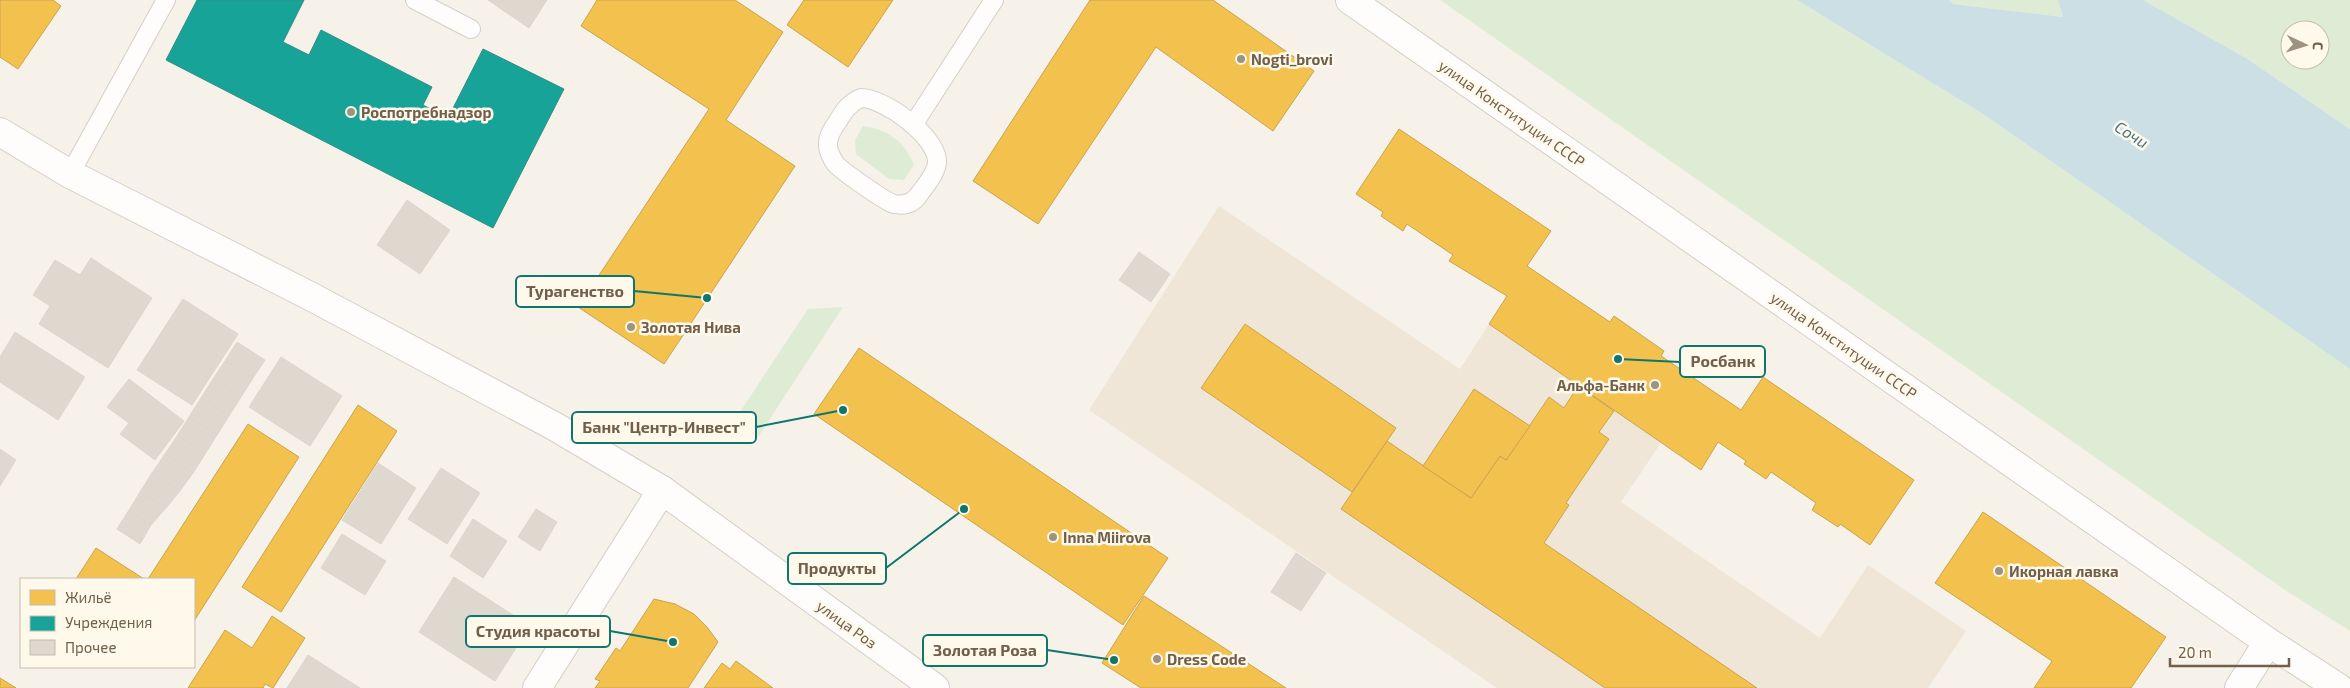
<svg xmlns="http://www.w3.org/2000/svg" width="2350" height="688" font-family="'Exo 2',sans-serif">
	<rect width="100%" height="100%" fill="#f6f2e9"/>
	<!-- residential -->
	<path fill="#efe6d7" d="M1219 206 1460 369 1489 324 1661 443 1621 502 1820 638 1868 565 1966 631 1928 688H1497L1089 410Z"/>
	<!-- green -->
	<g fill="#dfecd5" fill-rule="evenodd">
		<path d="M1440 0H1797L1983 114 2350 369V631L2285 590Z"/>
		<path d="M1949 0H2058L2063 17 1953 4Z"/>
		<path d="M2143 0H2350V129L2246 58ZM2290 30H2320V60H2290Z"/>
		<path d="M863 126C888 129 905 142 914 165L904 180 889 179 856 154 855 140Z"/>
		<path d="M843 307 758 437 734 421 808 309Z"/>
	</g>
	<!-- water -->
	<path fill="#ccdfe5" d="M1797 0H1949L1953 4 2063 17 2058 0H2143L2246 58 2350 129V369L1983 114Z"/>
	<!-- homes -->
	<g fill="#f2c14e" stroke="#cba44d">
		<path d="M0 0H53L61 6 18 69 0 57Z"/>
		<path d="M597 0H735L783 32 726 120 795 166 664 364 578 307 709 109 581 26Z"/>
		<path d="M804 0H893L848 67 787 25Z"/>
		<path d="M1090 0H1213L1314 71 1273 131 1156 47 1038 224 973 181Z"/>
		<path d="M1399 129 1551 231 1527 266 1610 322 1614 316 1664 351 1661 356 1741 410 1763 377 1914 480 1870 545 1840 524 1838 527 1812 510 1816 503 1771 472 1766 479 1744 464 1746 461 1718 442 1701 470 1489 324 1507 296 1449 261 1453 255 1407 224 1403 231 1381 216 1383 212 1356 194Z"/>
		<path d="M1245 324 1396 428 1352 492 1201 388Z"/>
		<path d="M859 348 1168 558 1123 625 814 414Z"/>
		<path d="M1578 386 1614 411 1599 432 1609 439 1566 503 1569 505 1544 543 1757 688H1605L1341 509 1387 441 1471 498 1500 456 1506 460 1549 397 1564 408Z"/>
		<path d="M1474 389 1530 426 1506 460 1500 456 1471 498 1423 466Z"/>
		<path d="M358 405 397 431 281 612 242 587Z"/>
		<path d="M248 424 299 457 194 621V579H148Z"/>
		<path d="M1983 512 2166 637 2131 688H2034L2052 661 1935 583Z"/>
		<path d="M96 548 144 579H76Z"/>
		<path d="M1144 596 1286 688H1141L1102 663Z"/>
		<path d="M654 599 675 604 694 614 707 627 718 642 688 688H595L600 681 595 679 616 648 620 651Z"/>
		<path d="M272 616 305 638 273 688 265 684 263 688H188L225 630 252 648Z"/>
		<path d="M736 661 773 688H704L722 663 730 669Z"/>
		<path d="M0 678 16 688H0Z"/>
	</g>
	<!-- public -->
	<path fill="#17a398" stroke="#328f81" d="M197 0H304L283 42 309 55 321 30 432 87 423 105 448 118 483 49 564 89 493 228 166 60Z"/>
	<!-- building -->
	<g fill="#dfd8cf" stroke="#ded6cc">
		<path d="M488 0H547L529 28Z"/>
		<path d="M407 200 450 230 420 274 377 245Z"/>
		<path d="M1139 252 1170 274 1151 302 1119 280Z"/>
		<path d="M91 258 152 298 108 368 39 324 50 306 33 295 55 260 80 275Z"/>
		<path d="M183 299 238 334 192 405 137 370Z"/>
		<path d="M15 332 85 377 58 420 0 382V357Z"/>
		<path d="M237 342 265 360 253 378 225 361Z"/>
		<path d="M281 357 342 396 310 446 249 407Z"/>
		<path d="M225 361 253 378 241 397 213 379Z"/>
		<path d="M129 379 184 421 155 460 120 434 129 423 107 407Z"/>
		<path d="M213 379 241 397 229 416 201 398Z"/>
		<path d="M201 398 229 416 217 435 189 417Z"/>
		<path d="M189 417 217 435 205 454 177 436Z"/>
		<path d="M177 436 205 454 193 473 165 454Z"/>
		<path d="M0 449 16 460 0 486Z"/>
		<path d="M165 454 193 473 180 491 152 473Z"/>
		<path d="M378 463 416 488 381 544 342 520Z"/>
		<path d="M441 468 480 493 447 544 408 519Z"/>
		<path d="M152 473 180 491 166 508 140 492Z"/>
		<path d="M140 492 166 508 151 525 129 510Z"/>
		<path d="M536 509 557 522 540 551 518 537Z"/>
		<path d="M129 510 151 525 140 544 117 529Z"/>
		<path d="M473 519 507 541 483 578 450 556Z"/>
		<path d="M342 534 386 561 365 595 321 568Z"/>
		<path d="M1296 553 1326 573 1301 611 1271 592Z"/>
		<path d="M454 577 530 626 495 681 419 632Z"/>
		<path d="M308 655 360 688H287Z"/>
	</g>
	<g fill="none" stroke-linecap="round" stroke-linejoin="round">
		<defs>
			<g id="lane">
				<path d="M415 0 471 29"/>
				<path d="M861 98C884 98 935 135 937 160 938 171 926 185 920 193 914 203 905 206 894 204 886 202 840 170 835 163 832 159 828 150 828 146 827 137 833 128 838 121 844 111 849 103 861 98Z"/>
				<path d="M913 125 994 0"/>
				<path d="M70 174 166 0"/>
			</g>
			<g id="street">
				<path d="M0 132 70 174 310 296 554 426 662 490 935 688"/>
				<path d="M537 688 662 490"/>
			</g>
			<g id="secondary">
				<path d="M1350 0 2268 642 2339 688"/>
				<path d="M2239 688 2268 642"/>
			</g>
		</defs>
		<!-- lane casing -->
		<use href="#lane" stroke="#d5cfc8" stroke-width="20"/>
		<!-- street casing -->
		<use href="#street" stroke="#d5cfc8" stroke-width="30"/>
		<!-- secondary casing -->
		<use href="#secondary" stroke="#d3cec5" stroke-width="30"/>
		<!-- lane -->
		<use href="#lane" stroke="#fefdfc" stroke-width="18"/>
		<!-- street -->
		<use href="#street" stroke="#fefdfc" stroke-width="28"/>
		<!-- secondary -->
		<use href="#secondary" stroke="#fefdfc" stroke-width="28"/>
	</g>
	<!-- markers -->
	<g fill="#a09283" stroke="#fef9ea" stroke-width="2">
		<circle cx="1241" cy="59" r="5"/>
		<circle cx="351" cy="112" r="5"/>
		<circle cx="631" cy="327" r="5"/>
		<circle cx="1655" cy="385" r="5"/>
		<circle cx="1053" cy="537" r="5"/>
		<circle cx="1999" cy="571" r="5"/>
		<circle cx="1157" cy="659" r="5"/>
	</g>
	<g text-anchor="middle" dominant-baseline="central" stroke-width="5" stroke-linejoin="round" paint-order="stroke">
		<!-- poi labels -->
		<g font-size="15" font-weight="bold" fill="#715f4c" stroke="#fef9ea" text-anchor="start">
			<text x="1251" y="59">Nogti_brovi</text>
			<text x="361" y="112">Роспотребнадзор</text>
			<text x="641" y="327">Золотая Нива</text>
			<text x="1645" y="385" text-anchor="end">Альфа-Банк</text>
			<text x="1063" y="537">Inna Miirova</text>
			<text x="2009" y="571">Икорная лавка</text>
			<text x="1167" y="659">Dress Code</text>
		</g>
		<!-- street labels -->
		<g font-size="15" fill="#715f4c" stroke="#fef9ea">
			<text transform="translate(1512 113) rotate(35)">улица Конституции СССР</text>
			<text transform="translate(1844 345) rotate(35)">улица Конституции СССР</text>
			<text transform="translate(847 624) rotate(36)">улица Роз</text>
		</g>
		<!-- water labels -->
		<g font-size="16" font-style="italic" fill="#4a768a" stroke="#fef9ea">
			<text transform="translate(2132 134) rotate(32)">Сочи</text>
		</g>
	</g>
	<!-- callouts -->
	<path fill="none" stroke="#0f766e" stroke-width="2" d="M707 298L634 291M1618 359L1680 362M843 410L756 427M964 509L886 568M673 642L610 631M1114 660L1047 650"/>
	<g fill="#0f766e" stroke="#fef9ea" stroke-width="2">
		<circle cx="707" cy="298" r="5"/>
		<circle cx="1618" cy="359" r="5"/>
		<circle cx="843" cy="410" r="5"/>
		<circle cx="964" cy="509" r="5"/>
		<circle cx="673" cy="642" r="5"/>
		<circle cx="1114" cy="660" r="5"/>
	</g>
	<g fill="#fef9ea" stroke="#0f766e" stroke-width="2">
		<rect x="516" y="276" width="118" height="31" rx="5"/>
		<rect x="1680" y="346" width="85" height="31" rx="5"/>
		<rect x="572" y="412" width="184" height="31" rx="5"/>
		<rect x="788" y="553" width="98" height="31" rx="5"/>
		<rect x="466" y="616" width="144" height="31" rx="5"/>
		<rect x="923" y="635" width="124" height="31" rx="5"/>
	</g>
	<g font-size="16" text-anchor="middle" font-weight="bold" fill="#715f4c">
		<text x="575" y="297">Турагенство</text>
		<text x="1723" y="367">Росбанк</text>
		<text x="664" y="433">Банк "Центр-Инвест"</text>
		<text x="837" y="574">Продукты</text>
		<text x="538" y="637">Студия красоты</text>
		<text x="985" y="656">Золотая Роза</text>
	</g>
	<!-- legend -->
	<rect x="20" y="578" width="175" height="90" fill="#fef9ea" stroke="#c6bbab"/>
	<rect x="30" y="590" width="25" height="15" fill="#f2c14e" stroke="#c6bbab"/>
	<text x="65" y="603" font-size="15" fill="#715f4c">Жильё</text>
	<rect x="30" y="616" width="25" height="15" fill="#17a398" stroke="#c6bbab"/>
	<text x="65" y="628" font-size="15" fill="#715f4c">Учреждения</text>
	<rect x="30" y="640" width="25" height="15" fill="#dfd8cf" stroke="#c6bbab"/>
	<text x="65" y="653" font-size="15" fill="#715f4c">Прочее</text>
	<!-- north arrow -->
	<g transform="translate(2305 45) rotate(94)"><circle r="24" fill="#fef9ea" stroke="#c6bbab"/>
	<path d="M0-4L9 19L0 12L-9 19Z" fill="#a09283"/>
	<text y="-8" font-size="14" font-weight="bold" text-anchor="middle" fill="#715f4c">С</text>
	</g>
	<!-- scale -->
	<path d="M2170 658v8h119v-8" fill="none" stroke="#715f4c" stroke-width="2.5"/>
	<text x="2178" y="658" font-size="15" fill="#715f4c" stroke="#fef9ea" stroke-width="4" paint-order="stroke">20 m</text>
</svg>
